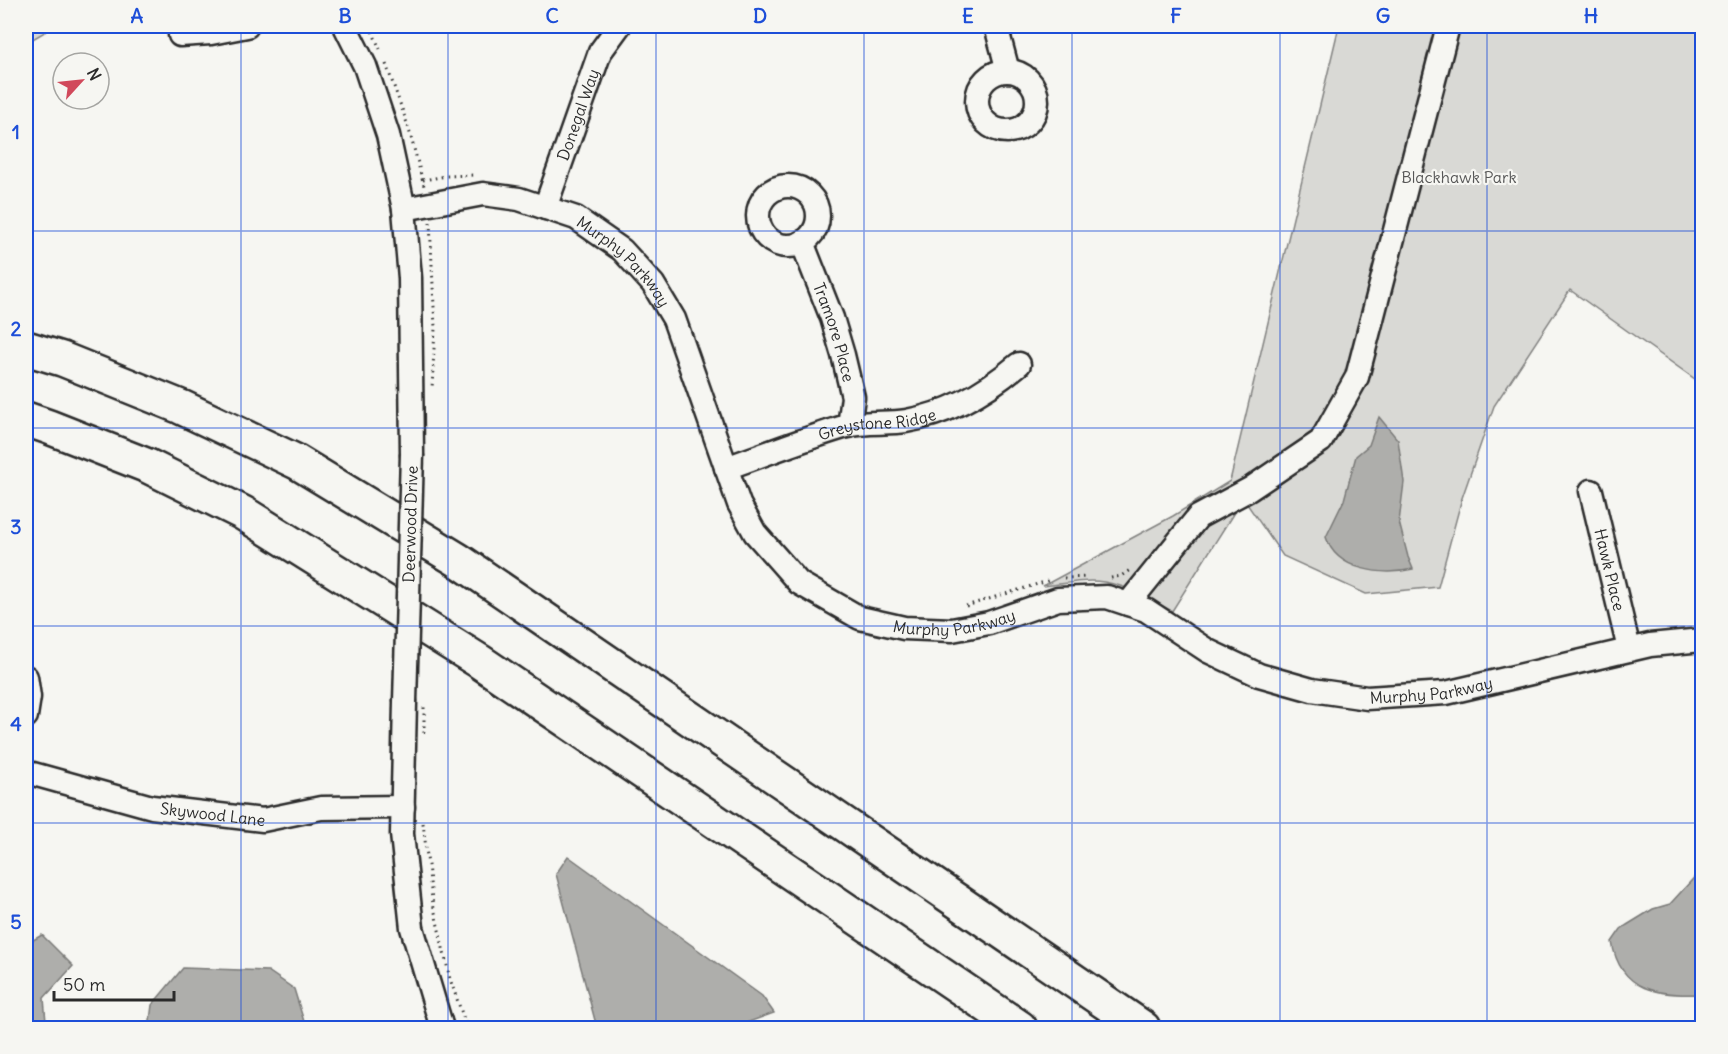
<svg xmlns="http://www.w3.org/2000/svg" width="1728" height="1054" font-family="Delius,sans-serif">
  <rect width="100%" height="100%" fill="#f6f6f2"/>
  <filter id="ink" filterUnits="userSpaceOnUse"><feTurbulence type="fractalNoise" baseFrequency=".0167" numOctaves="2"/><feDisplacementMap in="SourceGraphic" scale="12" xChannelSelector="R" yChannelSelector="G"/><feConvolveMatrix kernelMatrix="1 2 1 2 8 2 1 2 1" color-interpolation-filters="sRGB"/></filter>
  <g filter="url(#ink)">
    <g fill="#d9d9d5" stroke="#828280" stroke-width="1.5">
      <polygon points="26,26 55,26 26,43"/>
      <path d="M1339 26H1702V384L1570 290 1494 406 1462 498 1438 587 1366 594 1283 556 1247 504 1283 480 1257 476 1172 611C1150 599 1129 586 1104 582 1084 579 1063 584 1043 586L1173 516 1230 481Z"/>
    </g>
    <g fill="#aeaeab" stroke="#7a7a78" stroke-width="1.5">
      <path d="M1379 417 1398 440 1404 482 1399 522 1408 557 1413 569C1383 576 1336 571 1326 537L1344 500 1356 456 1369 445Z"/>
      <polygon points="568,856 762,996 774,1013 732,1028 597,1028 556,874"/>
      <path d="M1702 869V994C1660 996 1620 992 1612 942L1621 929 1627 925 1653 909 1670 904Z"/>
      <polygon points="42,935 73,966 44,998 46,1022 40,1028 26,1028 26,944"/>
      <polygon points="183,968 268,971 294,989 306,1028 149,1028 152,1005"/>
    </g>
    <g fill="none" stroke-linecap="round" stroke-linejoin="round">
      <defs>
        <g id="minor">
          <polyline points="345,26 365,66 388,135 404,209 410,278 412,454"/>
          <polyline points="996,26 1008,71"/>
          <polyline points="180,35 211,33 247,26"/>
          <circle cx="1007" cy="101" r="30"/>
          <circle cx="788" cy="216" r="30"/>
          <path id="s1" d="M545 208 600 52 619 26"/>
          <path id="s2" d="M404 209 483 194 519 199 576 218 622 250 653 284 674 319 739 504 755 533 799 583 860 618 904 628 952 630 989 623 1058 599 1107 597 1146 610 1208 651 1259 675 1312 690 1367 698 1446 693 1650 645 1702 640"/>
          <path id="s3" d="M802 242 832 318 843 355 853 397 849 426"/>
          <path id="s4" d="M726 468C766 454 806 438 847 426 866 421 887 424 906 421 948 414 987 391 1019 364"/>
          <path id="s5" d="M1591 491 1629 649"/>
          <polyline points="1128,604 1198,517 1250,489 1321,441 1357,377 1448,26"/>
          <polyline points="26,677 29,697 26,716"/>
          <polyline points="405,702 402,834 412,928 442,1028"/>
          <path id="s6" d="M26 772 152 807 263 820 321 808 403 807"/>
        </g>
        <g id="highway">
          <polyline points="26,348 62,359 181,407 297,462 458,560 1143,1028"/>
          <polyline points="26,419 49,427 148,466 243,513 479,661 1020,1028"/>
        </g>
      </defs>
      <use href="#minor" stroke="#2b2b2b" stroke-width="27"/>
      <use href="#highway" stroke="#2b2b2b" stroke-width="38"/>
      <g stroke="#2b2b2b" stroke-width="3" stroke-dasharray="1.5 4.5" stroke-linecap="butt">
        <polyline points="370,26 380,49"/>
        <polyline points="386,64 408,126 424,186"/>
        <polyline points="423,180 446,176 475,175"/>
        <polyline points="430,222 435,328 432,389"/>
        <polyline points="1064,578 1087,577"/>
        <polyline points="1111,578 1121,576 1130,570"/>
        <polyline points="966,606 1051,580"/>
        <polyline points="423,823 432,899 450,979 467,1028"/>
      </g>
      <use href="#minor" stroke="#f6f6f2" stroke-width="22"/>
      <use href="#highway" stroke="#f6f6f2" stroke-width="33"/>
      <defs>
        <g id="minor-bridge">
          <path id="s7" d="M405 702 412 454"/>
        </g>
      </defs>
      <use href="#minor-bridge" stroke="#2b2b2b" stroke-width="27" stroke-linecap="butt"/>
      <polyline stroke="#2b2b2b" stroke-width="3" stroke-dasharray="1.5 4.5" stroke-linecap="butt" points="424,733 424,705"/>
      <use href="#minor-bridge" stroke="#f6f6f2" stroke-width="22"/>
    </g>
  </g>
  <path fill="none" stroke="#1d4ed8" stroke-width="1.5" stroke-opacity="0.55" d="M241 26V1028M448 26V1028M656 26V1028M864 26V1028M1072 26V1028M1280 26V1028M1487 26V1028M26 231H1702M26 428H1702M26 626H1702M26 823H1702"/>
  <g text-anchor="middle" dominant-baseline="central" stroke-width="4.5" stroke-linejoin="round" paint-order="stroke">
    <g font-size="16" fill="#2b2b2b" stroke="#f6f6f2">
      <text stroke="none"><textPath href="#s1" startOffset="99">Donegal Way</textPath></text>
      <text stroke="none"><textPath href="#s2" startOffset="242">Murphy Parkway</textPath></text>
      <text stroke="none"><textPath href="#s3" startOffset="96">Tramore Place</textPath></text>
      <text stroke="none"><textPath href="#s4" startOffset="158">Greystone Ridge</textPath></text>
      <text stroke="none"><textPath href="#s7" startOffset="178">Deerwood Drive</textPath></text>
      <text stroke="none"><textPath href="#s5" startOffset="81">Hawk Place</textPath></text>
      <text stroke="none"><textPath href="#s2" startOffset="782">Murphy Parkway</textPath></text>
      <text stroke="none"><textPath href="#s2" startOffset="1286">Murphy Parkway</textPath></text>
      <text stroke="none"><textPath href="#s6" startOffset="192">Skywood Lane</textPath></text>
    </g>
    <g font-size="16" fill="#565656" stroke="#f6f6f2">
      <text x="1459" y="177">Blackhawk Park</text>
    </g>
  </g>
  <rect width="1728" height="1054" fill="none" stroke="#f6f6f2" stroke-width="66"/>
  <g transform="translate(81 81) rotate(63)"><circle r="28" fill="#f6f6f2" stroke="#a5a5a2" stroke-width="1.5"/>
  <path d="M0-4.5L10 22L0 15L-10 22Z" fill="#d1495b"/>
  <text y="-9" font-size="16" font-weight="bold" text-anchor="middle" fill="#2b2b2b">N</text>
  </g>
  <path d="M54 991v9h120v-9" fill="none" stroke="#2b2b2b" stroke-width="3"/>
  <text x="63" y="991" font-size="18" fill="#2b2b2b" stroke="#f6f6f2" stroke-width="4.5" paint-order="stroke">50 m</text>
  <rect x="33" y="33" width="1662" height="988" fill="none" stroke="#1d4ed8" stroke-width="2"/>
  <g font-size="20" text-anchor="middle" font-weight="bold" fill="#1d4ed8">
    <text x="137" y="23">A</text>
    <text x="345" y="23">B</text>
    <text x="552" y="23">C</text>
    <text x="760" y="23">D</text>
    <text x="968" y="23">E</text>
    <text x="1176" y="23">F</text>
    <text x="1383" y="23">G</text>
    <text x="1591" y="23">H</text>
    <text x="16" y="139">1</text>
    <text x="16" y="336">2</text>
    <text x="16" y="534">3</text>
    <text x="16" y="731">4</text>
    <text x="16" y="929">5</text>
  </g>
</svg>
